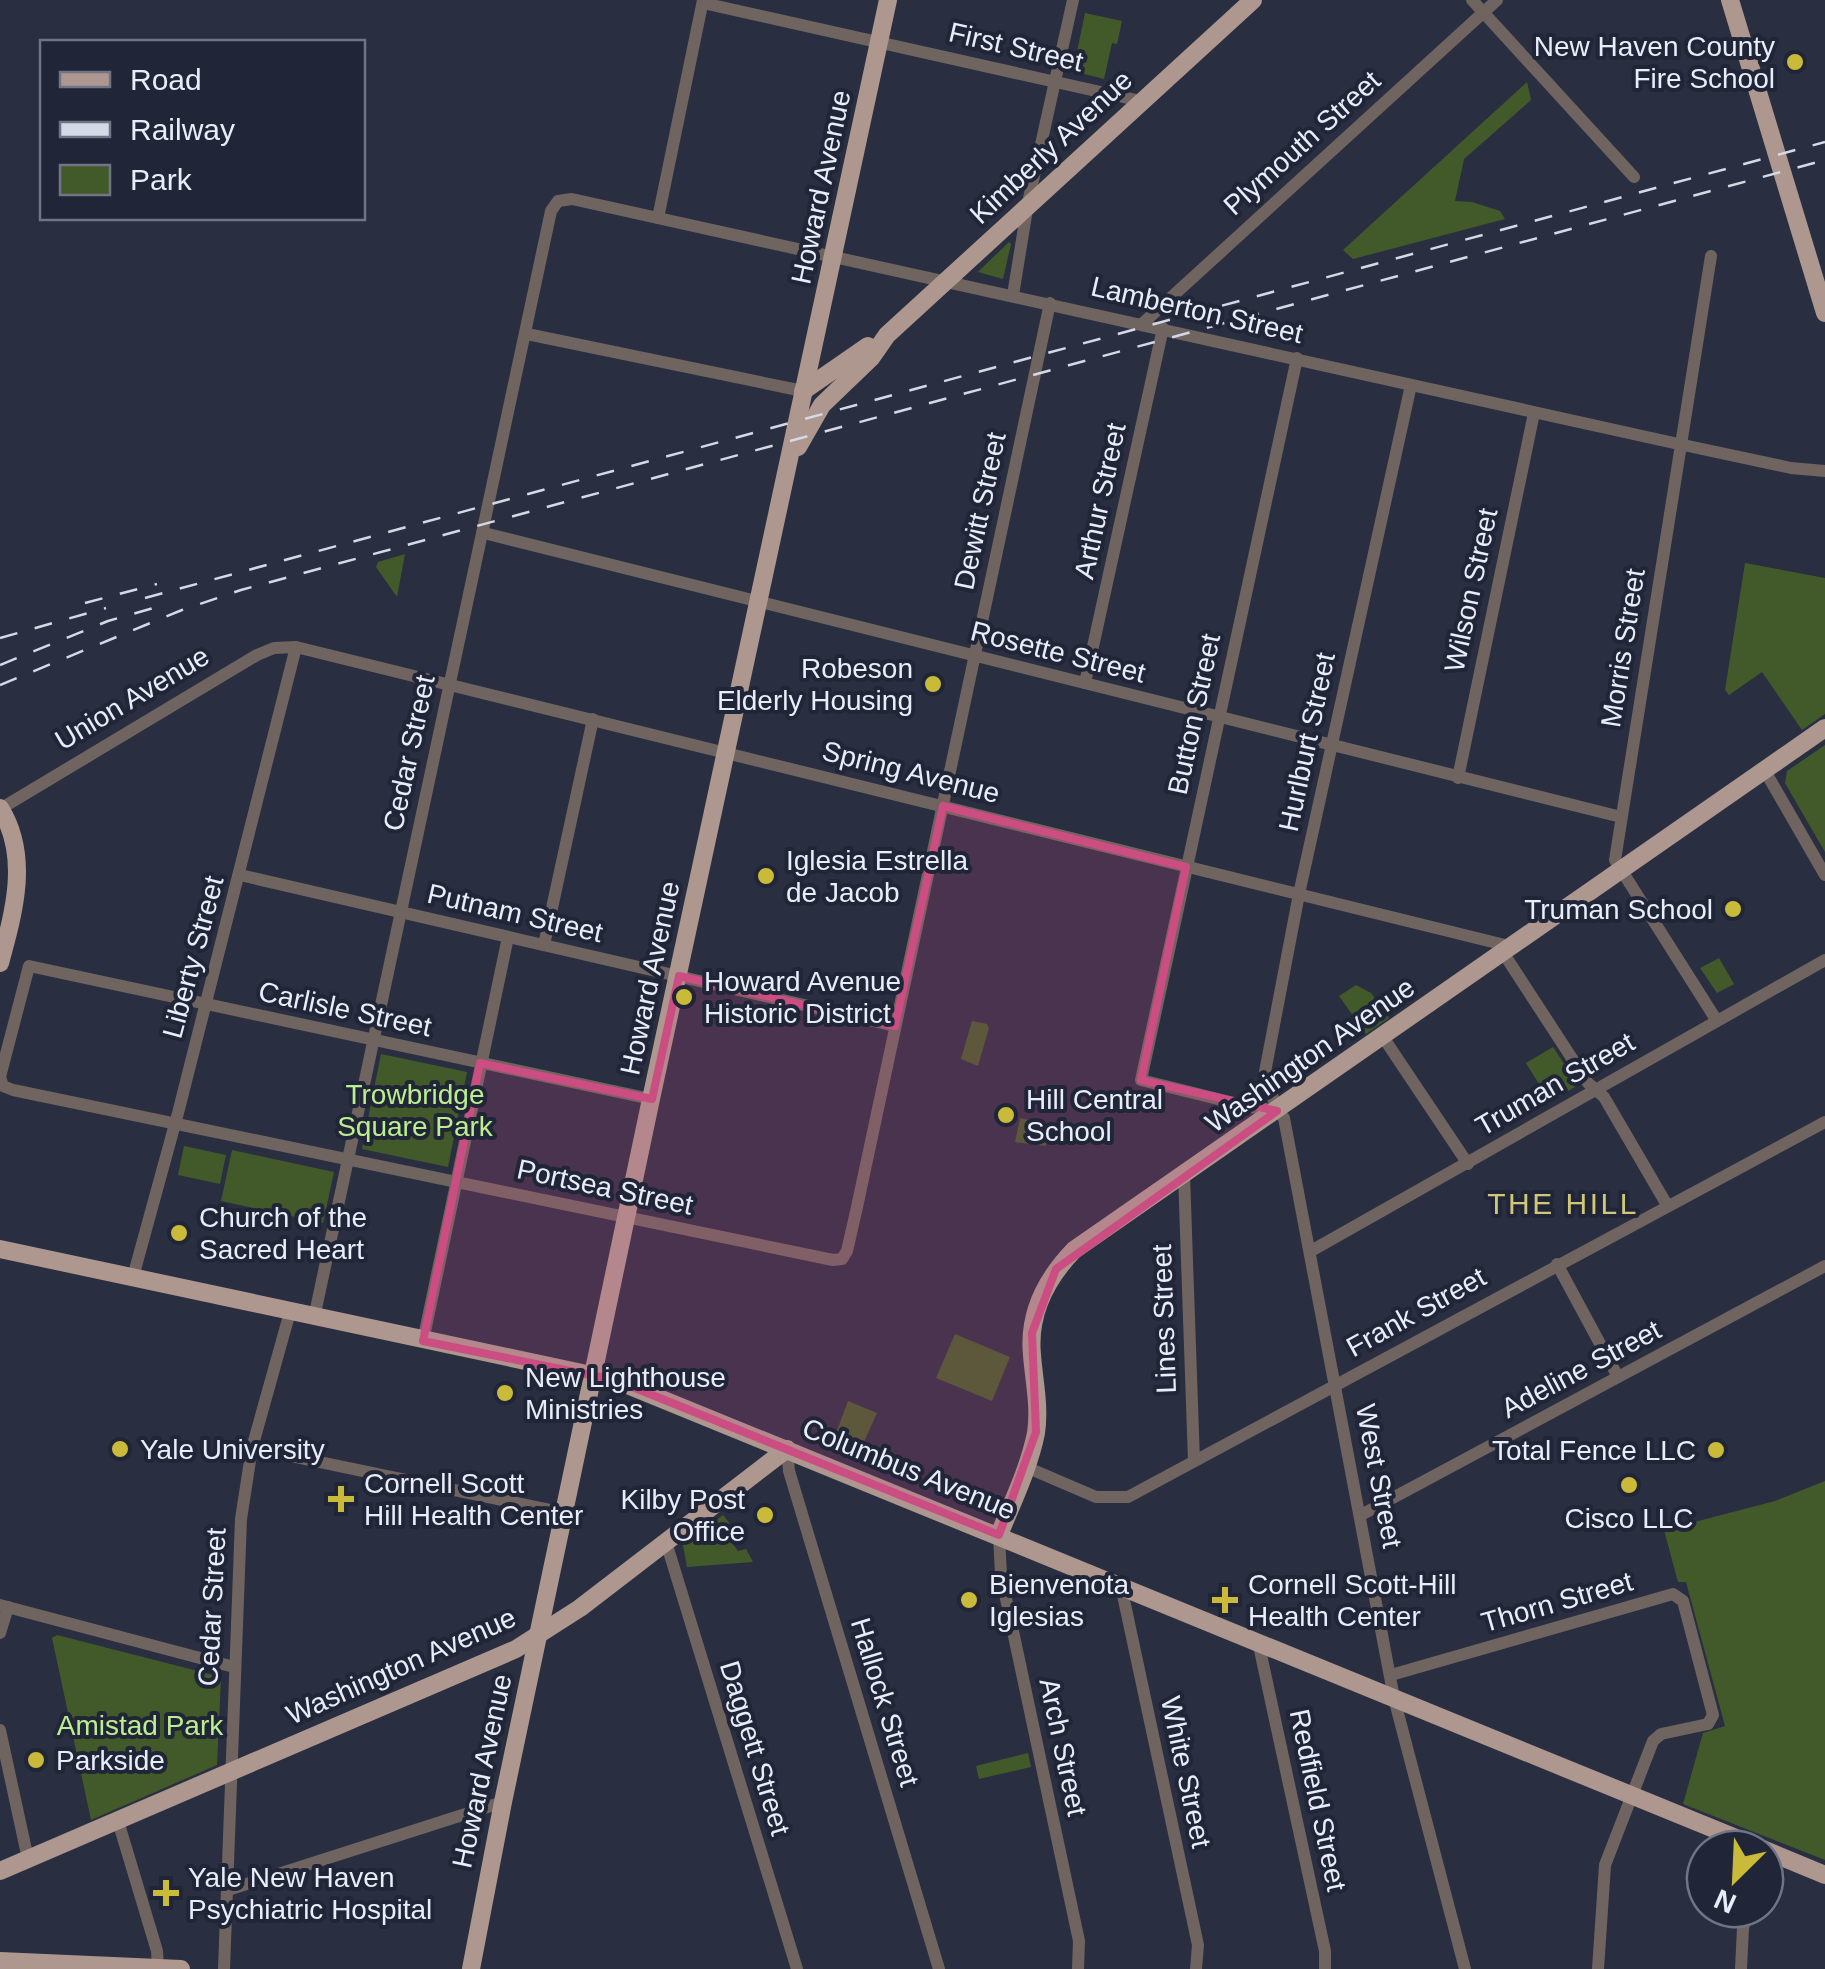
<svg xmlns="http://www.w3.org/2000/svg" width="1825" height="1969" font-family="Helvetica,sans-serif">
  <rect width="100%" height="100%" fill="#2a2e41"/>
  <g fill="#425a2a">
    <polygon points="1085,13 1122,21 1117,44 1112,43 1104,79 1073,71"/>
    <polygon points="1527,82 1531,100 1464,159 1455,201 1472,202 1500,211 1505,219 1353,259 1343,250"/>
    <polygon points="1009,242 1011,244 1003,279 978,272"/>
    <polygon points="405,554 397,597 376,567 378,562"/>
    <polygon points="1745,563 1825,578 1825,714 1802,730 1762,672 1729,695 1725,690"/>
    <polygon points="1825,745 1825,852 1785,783 1787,771"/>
    <polygon points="1719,958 1734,984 1717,993 1700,968"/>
    <polygon points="1356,985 1371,993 1389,1018 1366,1034 1339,996"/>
    <polygon points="972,1021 987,1024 989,1028 978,1066 961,1059"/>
    <polygon points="1553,1047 1578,1085 1550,1102 1526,1063"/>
    <polygon points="381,1054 467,1072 448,1167 362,1149"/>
    <polygon points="1020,1118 1049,1124 1046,1146 1015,1142"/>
    <polygon points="184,1146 226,1155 220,1184 178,1175"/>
    <polygon points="232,1150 334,1172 323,1223 221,1201"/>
    <polygon points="955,1334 1010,1357 992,1401 936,1378"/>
    <polygon points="848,1401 877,1413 863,1444 836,1433"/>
    <polygon points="1825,1481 1825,1860 1683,1804 1703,1733 1725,1726 1686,1582 1678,1582 1664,1530 1775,1501"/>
    <polygon points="723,1515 730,1524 723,1531 738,1551 746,1549 753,1562 687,1567 683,1545"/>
    <polygon points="57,1635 221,1677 217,1765 91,1820 52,1638"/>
    <polygon points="1028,1753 1031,1767 979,1779 976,1766"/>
  </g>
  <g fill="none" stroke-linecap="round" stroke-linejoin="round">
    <g stroke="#6f645f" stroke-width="12">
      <polyline points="1472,0 1634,177"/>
      <polyline points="703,3 1141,101"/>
      <polyline points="658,218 703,0"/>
      <polyline points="1711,256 1615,860 1717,1021"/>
      <polyline points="1013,295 1028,203 1073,0"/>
      <polyline points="1142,324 1497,0"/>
      <polyline points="527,334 803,391"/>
      <polyline points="1411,385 1299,894 1265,1072 1277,1111 1284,1118 1394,1698 1465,1969"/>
      <polyline points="484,533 1621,817"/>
      <polyline points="1085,683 1163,328"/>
      <polyline points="1765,771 1825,875"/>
      <polyline points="1458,778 1534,413"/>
      <polyline points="0,809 257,655 274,648 296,647 1513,947"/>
      <polyline points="240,875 895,1026"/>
      <polyline points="544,945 593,719"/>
      <polyline points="1504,954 1588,1083 1604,1097 1667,1205"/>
      <polyline points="1383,1037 1468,1164"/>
      <polyline points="651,1099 29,966 0,1077 3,1086 13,1090 833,1260 842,1259 847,1251 857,1207 1050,303"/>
      <polyline points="1274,1110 1250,1107 1141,1080 1297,358"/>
      <polyline points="1184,1175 1194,1461"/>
      <polyline points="1311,1251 1825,960"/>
      <polyline points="1557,1264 1618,1377"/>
      <polyline points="133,1277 178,1113 296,647"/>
      <polyline points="314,1318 551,211 558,201 572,199 1674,443 1791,468 1825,471"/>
      <polyline points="423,1341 508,937"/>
      <polyline points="252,1448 565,1513"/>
      <polyline points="787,1449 789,1471 939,1969"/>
      <polyline points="1026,1467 1096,1497 1128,1497 1825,1122"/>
      <polyline points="1361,1515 1825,1266"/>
      <polyline points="999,1535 1001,1575 1079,1941 1078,1969"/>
      <polyline points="666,1542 797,1969"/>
      <polyline points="1121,1586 1198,1945 1196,1969"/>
      <polyline points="0,1605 234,1667"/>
      <polyline points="0,1633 8,1607"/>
      <polyline points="1258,1641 1325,1951 1325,1969"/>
      <polyline points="1391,1675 1673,1594 1683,1601 1713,1715 1708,1724 1661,1734 1653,1741 1605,1865 1598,1969"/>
      <polyline points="0,1730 28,1859"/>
      <polyline points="118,1821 157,1951 158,1968"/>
      <polyline points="228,1890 503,1802"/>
      <polyline points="224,1969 241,1519 252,1448 290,1312"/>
      <polyline points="1741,1969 1743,1928 1749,1909"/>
    </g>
    <g stroke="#ad978e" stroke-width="18">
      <polyline points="1730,0 1825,313"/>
      <polyline points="803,391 868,346"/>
      <polyline points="798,447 822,405 871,358 887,335 1253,0"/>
      <path d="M0 808C30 856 14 912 0 963"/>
      <polyline points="0,1249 615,1380 1763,1849"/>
      <path d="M999 1535C1012 1503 1029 1468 1036 1433 1040 1407 1034 1381 1032 1355 1028 1314 1046 1279 1074 1250L1825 728"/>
      <polyline points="1765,1850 1825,1875"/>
      <polyline points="0,1871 516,1649 580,1608 787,1449"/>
      <polyline points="0,1961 181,1969"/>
      <polyline points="471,1969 503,1802 651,1099 888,0"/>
    </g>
    <g stroke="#d5d8e5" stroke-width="2.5" stroke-dasharray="18 18" stroke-linecap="butt">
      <polyline points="145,598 1825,142"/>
      <polyline points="85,603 157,584"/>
      <polyline points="0,638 106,608"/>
      <polyline points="0,665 108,621 164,605"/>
      <polyline points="0,685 182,610 241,590 1825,160"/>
    </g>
  </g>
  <path fill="#cc4d82" fill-opacity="0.2" stroke="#cc4d82" stroke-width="8" stroke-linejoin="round" d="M943 806 1186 867 1141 1080 1277 1111 1056 1269 1032 1333 1036 1432 999 1535 615 1380 423 1341 480 1063 652 1099 679 976 895 1026Z"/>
  <g fill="#caba3a" stroke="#202537" stroke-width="4">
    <circle cx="1795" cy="62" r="10"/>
    <circle cx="933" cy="684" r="10"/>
    <circle cx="766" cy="876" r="10"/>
    <circle cx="1733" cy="909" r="10"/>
    <circle cx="684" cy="997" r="10"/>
    <circle cx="1006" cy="1115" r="10"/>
    <circle cx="179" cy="1233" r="10"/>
    <circle cx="505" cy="1393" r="10"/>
    <circle cx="120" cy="1449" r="10"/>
    <circle cx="1716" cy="1450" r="10"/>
    <circle cx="1629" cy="1485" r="10"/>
    <path d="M336 1484h10v10h10v10h-10v10h-10v-10h-10v-10h10z"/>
    <circle cx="765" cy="1515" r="10"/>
    <circle cx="969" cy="1600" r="10"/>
    <path d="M1220 1585h10v10h10v10h-10v10h-10v-10h-10v-10h10z"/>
    <circle cx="36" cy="1760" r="10"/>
    <path d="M161 1878h10v10h10v10h-10v10h-10v-10h-10v-10h10z"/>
  </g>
  <g text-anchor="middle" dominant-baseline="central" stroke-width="8" stroke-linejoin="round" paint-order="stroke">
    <g font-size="28" fill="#e9ecf9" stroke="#202537" text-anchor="start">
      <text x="1775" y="46" text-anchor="end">New Haven County<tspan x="1775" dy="32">Fire School</tspan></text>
      <text x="913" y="668" text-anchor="end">Robeson<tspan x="913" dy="32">Elderly Housing</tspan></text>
      <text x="786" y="860">Iglesia Estrella<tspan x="786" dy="32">de Jacob</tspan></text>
      <text x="1713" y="909" text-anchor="end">Truman School</text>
      <text x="704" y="981">Howard Avenue<tspan x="704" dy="32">Historic District</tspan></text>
      <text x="1026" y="1099">Hill Central<tspan x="1026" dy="32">School</tspan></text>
      <text x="199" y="1217">Church of the<tspan x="199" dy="32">Sacred Heart</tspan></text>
      <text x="525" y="1377">New Lighthouse<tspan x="525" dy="32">Ministries</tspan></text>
      <text x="140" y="1449">Yale University</text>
      <text x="1696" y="1450" text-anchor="end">Total Fence LLC</text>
      <text x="364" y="1483">Cornell Scott<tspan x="364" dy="32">Hill Health Center</tspan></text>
      <text x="745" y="1499" text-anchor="end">Kilby Post<tspan x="745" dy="32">Office</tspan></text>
      <text x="1629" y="1518" text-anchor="middle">Cisco LLC</text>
      <text x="989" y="1584">Bienvenota<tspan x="989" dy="32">Iglesias</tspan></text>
      <text x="1248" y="1584">Cornell Scott-Hill<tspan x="1248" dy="32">Health Center</tspan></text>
      <text x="56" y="1760">Parkside</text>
      <text x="188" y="1877">Yale New Haven<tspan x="188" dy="32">Psychiatric Hospital</tspan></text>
    </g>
    <g font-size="28" fill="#e9ecf9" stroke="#202537">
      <text transform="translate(1016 47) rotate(13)">First Street</text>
      <text transform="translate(1302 143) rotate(-42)">Plymouth Street</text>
      <text transform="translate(1051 147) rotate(-43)">Kimberly Avenue</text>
      <text transform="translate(821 187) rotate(-78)">Howard Avenue</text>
      <text transform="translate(1197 310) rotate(13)">Lamberton Street</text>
      <text transform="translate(1100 501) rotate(-78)">Arthur Street</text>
      <text transform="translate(980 511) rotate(-78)">Dewitt Street</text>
      <text transform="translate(1471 590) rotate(-78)">Wilson Street</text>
      <text transform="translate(1623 648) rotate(-81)">Morris Street</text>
      <text transform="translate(1058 652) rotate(14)">Rosette Street</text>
      <text transform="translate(132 698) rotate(-31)">Union Avenue</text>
      <text transform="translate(1194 714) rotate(-78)">Button Street</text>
      <text transform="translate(1307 742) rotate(-78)">Hurlburt Street</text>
      <text transform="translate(409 753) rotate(-78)">Cedar Street</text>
      <text transform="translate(911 772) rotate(14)">Spring Avenue</text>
      <text transform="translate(515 913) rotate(13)">Putnam Street</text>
      <text transform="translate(193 957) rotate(-75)">Liberty Street</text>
      <text transform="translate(650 978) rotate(-78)">Howard Avenue</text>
      <text transform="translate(345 1009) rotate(12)">Carlisle Street</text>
      <text transform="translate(1310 1055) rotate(-35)">Washington Avenue</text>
      <text transform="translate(1555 1084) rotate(-30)">Truman Street</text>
      <text transform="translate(605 1187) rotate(12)">Portsea Street</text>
      <text transform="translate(1416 1312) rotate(-29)">Frank Street</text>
      <text transform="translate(1164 1319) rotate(-92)">Lines Street</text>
      <text transform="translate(1581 1369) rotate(-28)">Adeline Street</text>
      <text transform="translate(909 1469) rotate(22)">Columbus Avenue</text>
      <text transform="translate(1379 1476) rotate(79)">West Street</text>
      <text transform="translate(1557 1602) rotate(-16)">Thorn Street</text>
      <text transform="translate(212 1607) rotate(-87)">Cedar Street</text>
      <text transform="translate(401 1666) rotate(-24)">Washington Avenue</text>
      <text transform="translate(885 1702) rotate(73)">Hallock Street</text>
      <text transform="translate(1063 1747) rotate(78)">Arch Street</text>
      <text transform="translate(755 1748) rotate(73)">Daggett Street</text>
      <text transform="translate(482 1771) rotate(-78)">Howard Avenue</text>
      <text transform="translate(1186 1772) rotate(78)">White Street</text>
      <text transform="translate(1318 1800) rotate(78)">Redfield Street</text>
    </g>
    <g font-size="28" fill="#bced8f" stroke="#202537">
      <text x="415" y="1094">Trowbridge<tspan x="415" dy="32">Square Park</tspan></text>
      <text x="140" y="1725">Amistad Park</text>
    </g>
    <g font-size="30" letter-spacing="2.5" fill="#d1c778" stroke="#202537">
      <text x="1563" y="1203">THE HILL</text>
    </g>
  </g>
  <rect x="40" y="40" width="325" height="180" fill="#202537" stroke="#707585" stroke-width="2.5"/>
  <rect x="60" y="72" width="50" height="15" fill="#ad978e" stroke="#707585" stroke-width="2.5"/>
  <text x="130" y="90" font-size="30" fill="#e9ecf9">Road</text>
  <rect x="60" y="122" width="50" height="15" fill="#d5d8e5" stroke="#707585" stroke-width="2.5"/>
  <text x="130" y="140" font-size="30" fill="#e9ecf9">Railway</text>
  <rect x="60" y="165" width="50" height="30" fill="#425a2a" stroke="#707585" stroke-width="2.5"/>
  <text x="130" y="190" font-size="30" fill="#e9ecf9">Park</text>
  <g transform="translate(1735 1879) rotate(204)"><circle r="48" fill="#202537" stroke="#707585" stroke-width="2.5"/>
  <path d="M0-8L18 38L0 25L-18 38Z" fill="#caba3a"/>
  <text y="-15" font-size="28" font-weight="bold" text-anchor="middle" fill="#e9ecf9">N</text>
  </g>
</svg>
